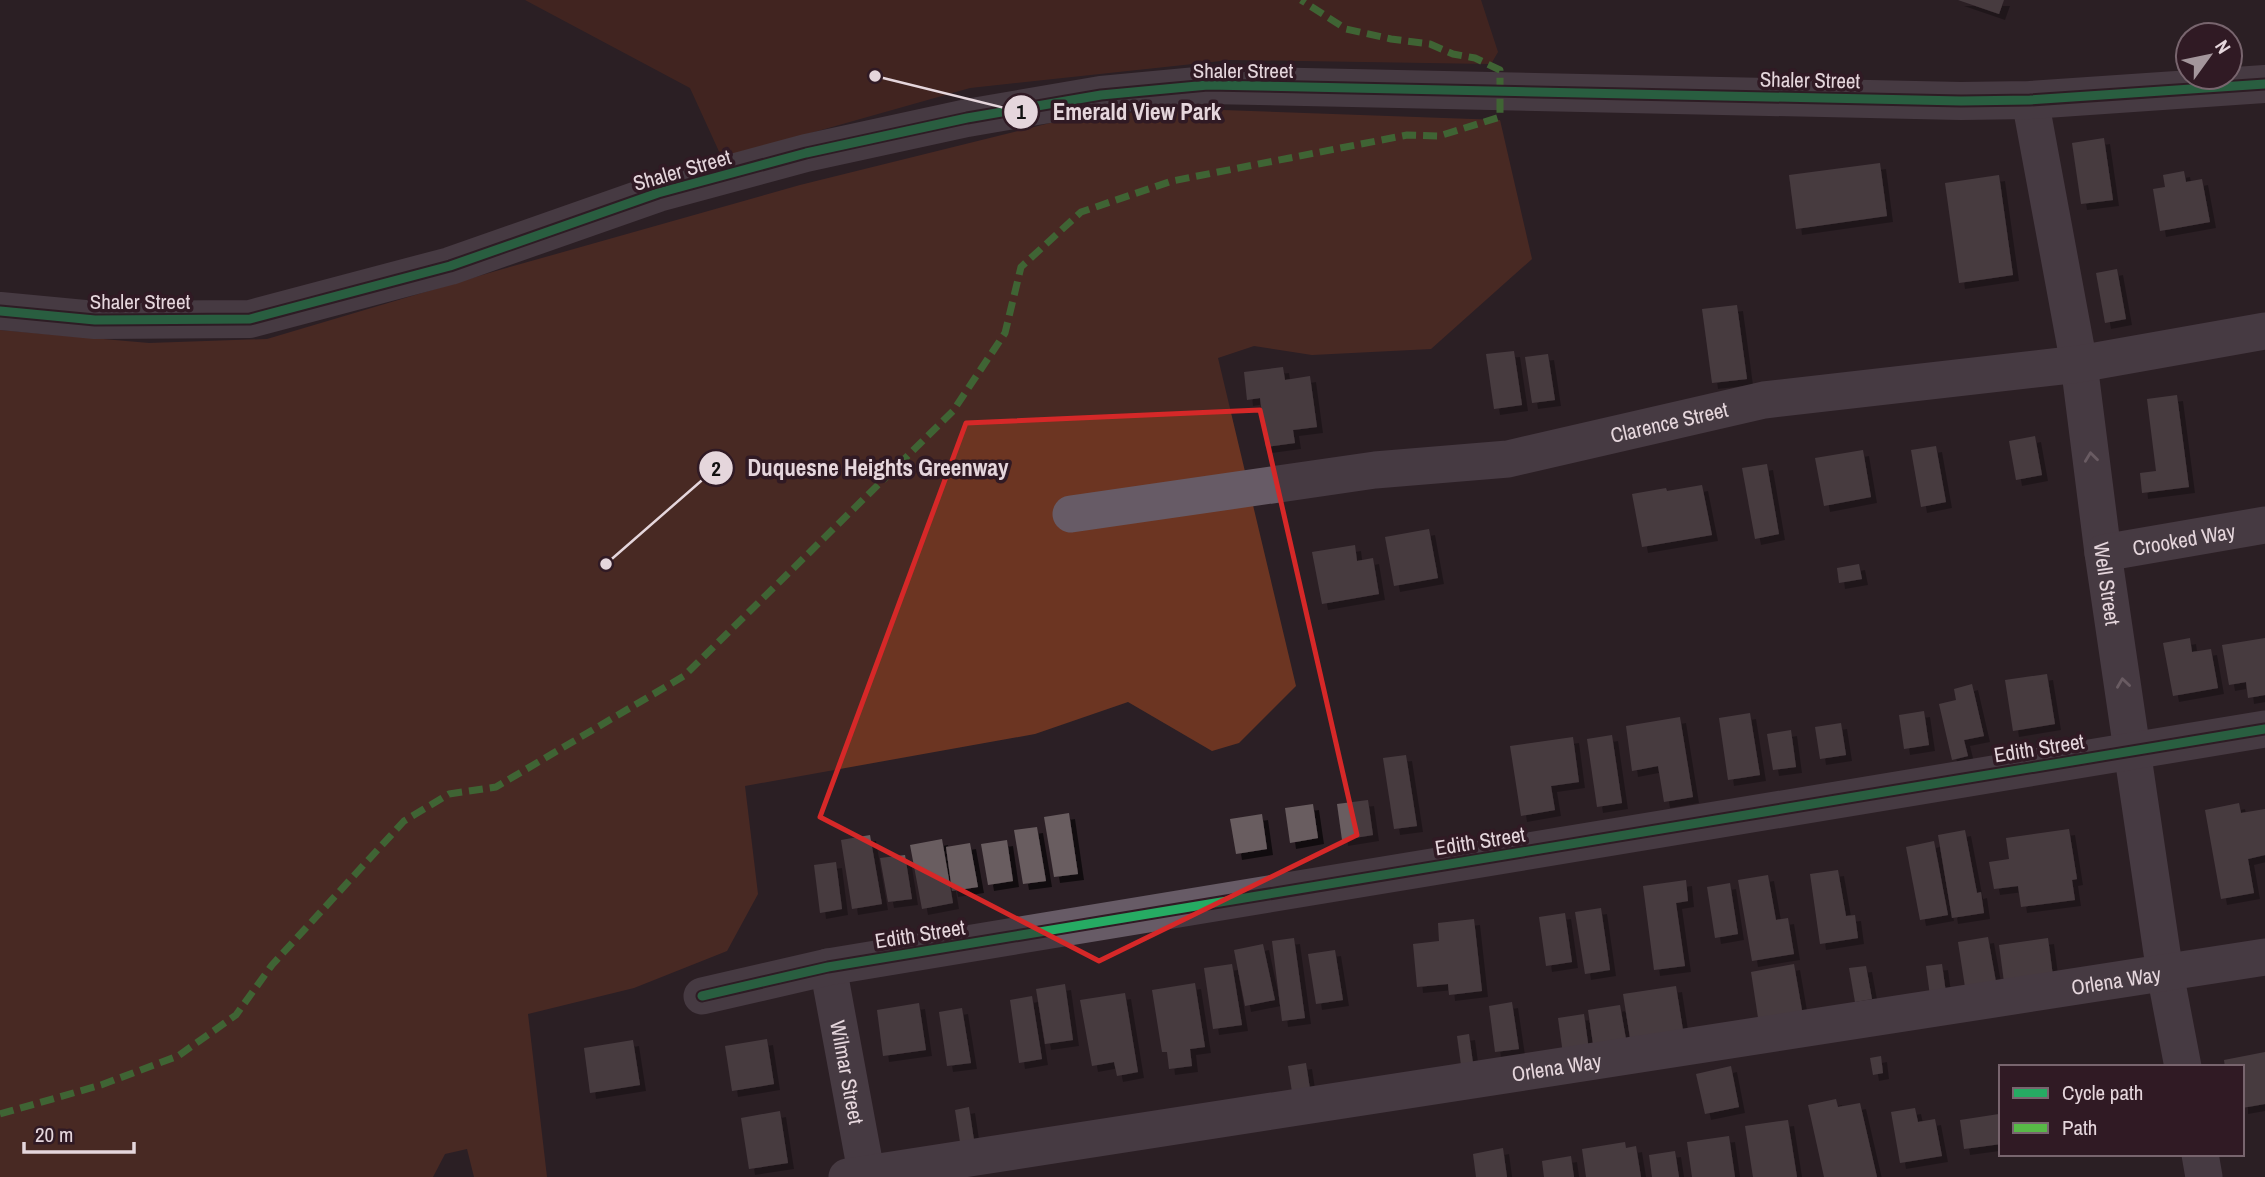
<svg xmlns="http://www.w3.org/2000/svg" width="2265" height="1177" font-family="'Archivo Narrow',sans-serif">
  <defs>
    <filter id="shadow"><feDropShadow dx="6" dy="6" stdDeviation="0" flood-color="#0009"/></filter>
  </defs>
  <rect width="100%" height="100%" fill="#2b1f25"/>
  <polygon fill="#5c2c1b" points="525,0 1481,0 1498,52 1491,64 1230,60 970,88 722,158 690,88"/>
  <polygon fill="#6c3522" points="1165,108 1500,120 1532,259 1431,349 1312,355 1254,346 1218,358 1296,686 1239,743 1212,751 1128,702 1035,734 745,786 758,894 727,951 634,988 528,1014 547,1177 474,1177 467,1149 445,1154 433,1177 0,1177 0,330 149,343 267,339 489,273 800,185 1050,123"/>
  <g fill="#695d60" filter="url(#shadow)">
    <polygon points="1958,0 2004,0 1999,14"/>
    <polygon points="2104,138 2113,200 2081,204 2072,143"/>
    <polygon points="1880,163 1887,216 1796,229 1789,175"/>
    <polygon points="2184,171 2186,182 2202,179 2210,222 2160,231 2153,189 2165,187 2163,175"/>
    <polygon points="1999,175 2013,275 1959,283 1945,183"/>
    <polygon points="2117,269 2126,319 2105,323 2096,273"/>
    <polygon points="1737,305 1747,379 1712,383 1702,309"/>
    <polygon points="1514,351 1522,405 1494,409 1486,354"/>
    <polygon points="1548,354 1555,400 1532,403 1525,357"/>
    <polygon points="1283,367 1285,380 1310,376 1317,427 1293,430 1295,443 1266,447 1260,398 1247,400 1244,372"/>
    <polygon points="2177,395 2189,487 2142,493 2140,473 2156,471 2147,399"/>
    <polygon points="2035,436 2042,475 2016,480 2009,441"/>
    <polygon points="1936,446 1946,502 1921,507 1911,450"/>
    <polygon points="1863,450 1871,497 1824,506 1815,458"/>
    <polygon points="1767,464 1779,534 1755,539 1742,468"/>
    <polygon points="1702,485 1712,535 1642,547 1632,494 1666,488 1667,491"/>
    <polygon points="1429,529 1438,578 1394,586 1385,537"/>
    <polygon points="1355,545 1357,561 1373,558 1379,594 1322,604 1312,552"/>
    <polygon points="1859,564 1862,579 1839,583 1837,568"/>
    <polygon points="2190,638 2192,652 2211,649 2218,688 2173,696 2163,643"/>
    <polygon points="2265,638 2265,695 2248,698 2246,682 2229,685 2222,645"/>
    <polygon points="2047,674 2055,724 2013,731 2005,680"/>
    <polygon points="1972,684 1984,736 1964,740 1968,756 1952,760 1939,704 1956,700 1954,689"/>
    <polygon points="1924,711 1929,745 1904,749 1899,715"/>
    <polygon points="1750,713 1760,775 1728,780 1719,718"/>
    <polygon points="1680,717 1693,797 1664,802 1658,766 1632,771 1626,726"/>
    <polygon points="1841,723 1846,755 1820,759 1815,727"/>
    <polygon points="1791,730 1796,767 1773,770 1767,734"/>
    <polygon points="1612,735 1622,803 1597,807 1587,739"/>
    <polygon points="1573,737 1579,782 1551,786 1555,810 1521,816 1510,746"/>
    <polygon points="1406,755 1417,826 1394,829 1383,758"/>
    <polygon points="1368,800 1373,835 1342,840 1337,804"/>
    <polygon points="2239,803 2241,813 2265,809 2265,855 2248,859 2254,893 2221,899 2205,810"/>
    <polygon points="1313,804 1318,838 1290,843 1285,808"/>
    <polygon points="1069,813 1078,874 1054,877 1044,817"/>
    <polygon points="1262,814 1267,849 1236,854 1230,819"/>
    <polygon points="1037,827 1046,881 1023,884 1014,830"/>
    <polygon points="2069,829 2077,879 2072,880 2075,900 2021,907 2018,886 1994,889 1989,862 2009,859 2006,838"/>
    <polygon points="1965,830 1977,893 1981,892 1984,913 1952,918 1938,835"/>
    <polygon points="870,835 882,904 852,909 841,840"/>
    <polygon points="942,839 953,903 922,909 910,845"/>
    <polygon points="1007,840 1013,881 988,885 981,844"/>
    <polygon points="1934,841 1948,915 1920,920 1906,847"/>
    <polygon points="970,843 978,887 952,891 946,847"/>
    <polygon points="905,855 912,899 888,902 880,858"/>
    <polygon points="836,862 842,909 820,913 814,865"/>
    <polygon points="1838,870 1846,916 1855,915 1858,938 1820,944 1810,874"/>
    <polygon points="1768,875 1776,920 1788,918 1794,954 1752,961 1738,880"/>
    <polygon points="1686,880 1688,901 1676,903 1685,966 1654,970 1643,886"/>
    <polygon points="1730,883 1738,934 1715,938 1707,887"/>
    <polygon points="1601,908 1610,970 1585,974 1575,912"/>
    <polygon points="1565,913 1572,962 1546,966 1539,917"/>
    <polygon points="1474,919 1482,991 1449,995 1448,984 1417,987 1413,944 1439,941 1438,923"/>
    <polygon points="1988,937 1996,982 1965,987 1958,942"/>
    <polygon points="1294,938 1305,1018 1282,1021 1272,941"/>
    <polygon points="2048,938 2053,976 2004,982 1999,945"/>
    <polygon points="1263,944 1275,1000 1245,1006 1234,950"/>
    <polygon points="1335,950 1343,1000 1316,1004 1308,954"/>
    <polygon points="1232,964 1242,1025 1213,1029 1204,968"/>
    <polygon points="1794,964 1803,1016 1759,1024 1751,972"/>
    <polygon points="1942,964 1946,993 1930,996 1926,966"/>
    <polygon points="1866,966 1872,999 1855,1002 1849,968"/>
    <polygon points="1195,983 1205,1047 1190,1049 1192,1066 1169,1069 1167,1052 1162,1052 1152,990"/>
    <polygon points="1065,984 1073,1040 1045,1044 1036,989"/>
    <polygon points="1676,986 1683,1030 1630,1038 1623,994"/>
    <polygon points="1125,993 1138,1072 1117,1076 1114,1062 1092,1066 1080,1000"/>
    <polygon points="1032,996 1042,1059 1019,1063 1010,1000"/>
    <polygon points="1512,1002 1519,1049 1495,1052 1489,1006"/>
    <polygon points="919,1003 926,1050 883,1056 877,1010"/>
    <polygon points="1620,1005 1626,1039 1593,1044 1588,1010"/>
    <polygon points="962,1008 971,1063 947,1066 939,1012"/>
    <polygon points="1584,1014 1589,1050 1563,1054 1558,1018"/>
    <polygon points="1469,1034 1473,1063 1461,1065 1457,1036"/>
    <polygon points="767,1039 774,1084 732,1091 725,1046"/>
    <polygon points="633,1040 640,1085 590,1093 584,1048"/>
    <polygon points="2265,1052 2265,1104 2242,1108 2242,1067 2225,1067 2224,1060"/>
    <polygon points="1881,1056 1883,1073 1873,1075 1870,1058"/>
    <polygon points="1306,1063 1310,1089 1292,1092 1288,1066"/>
    <polygon points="1731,1066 1739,1107 1705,1114 1696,1074"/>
    <polygon points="1836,1099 1838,1107 1860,1103 1877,1177 1824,1177 1808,1105"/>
    <polygon points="969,1107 974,1140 960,1142 955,1110"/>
    <polygon points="1915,1108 1918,1122 1935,1119 1942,1156 1900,1163 1891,1112"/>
    <polygon points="780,1111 788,1163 749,1169 741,1118"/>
    <polygon points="1999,1114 2001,1144 1964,1149 1960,1120"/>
    <polygon points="1788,1120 1797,1177 1753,1177 1745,1126"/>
    <polygon points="1729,1136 1735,1177 1692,1177 1687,1142"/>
    <polygon points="1625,1142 1626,1148 1636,1146 1641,1177 1586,1177 1582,1149"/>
    <polygon points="1503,1148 1507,1177 1476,1177 1473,1154"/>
    <polygon points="1675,1151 1679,1177 1652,1177 1649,1155"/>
    <polygon points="1571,1156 1574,1177 1544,1177 1542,1161"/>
  </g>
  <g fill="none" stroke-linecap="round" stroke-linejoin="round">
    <g stroke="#675b66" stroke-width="37">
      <path id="s1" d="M2030 100 2079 364 2103 553 2132 750 2165 973 2183 1067"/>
      <path id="s2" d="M1071 514 1375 470 1508 459 1764 400 2079 364 2265 331"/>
      <path id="s3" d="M2103 553 2265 525"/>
      <path id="s4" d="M828 967 867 1177"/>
      <polyline points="702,996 828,967 2265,729"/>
      <polyline points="2200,1154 2204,1177"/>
      <path id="s5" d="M847 1177 2265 957"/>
    </g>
    <polyline stroke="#675b66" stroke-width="38" points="0,311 95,320 250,319 450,266 658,193 806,153 967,118 1101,95 1208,85 1961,101 2030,100 2265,84"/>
    <polyline stroke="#58b947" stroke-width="7" stroke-dasharray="14 7" stroke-linecap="butt" points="0,1114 101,1085 178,1056 236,1015 272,965 404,821 449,794 496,787 684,676 953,411 1005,333 1021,267 1081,212 1172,181 1407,135 1439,136 1500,117 1500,70 1475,58 1453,54 1430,44 1391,39 1346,29 1301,0"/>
    <defs>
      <g id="cycleway">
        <polyline points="0,311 95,320 250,319 450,266 658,193 806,153 967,118 1101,95 1208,85 1961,101 2030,100 2265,84"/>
        <polyline points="702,996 828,967 2265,729"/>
      </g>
    </defs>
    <use href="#cycleway" stroke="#301a24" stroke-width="13"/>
    <use href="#cycleway" stroke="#26ab63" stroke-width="9"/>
  </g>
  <defs><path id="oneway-chevron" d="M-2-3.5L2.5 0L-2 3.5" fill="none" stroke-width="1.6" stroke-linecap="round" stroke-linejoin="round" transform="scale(1.75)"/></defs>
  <g stroke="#b3a5ad">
    <use href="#oneway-chevron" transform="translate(2091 457) rotate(-97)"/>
    <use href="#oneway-chevron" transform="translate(2123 683) rotate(-98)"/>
  </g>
  <path d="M0 0H2265V1177H0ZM1260 410 1357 835 1099 961 820 817 966 423Z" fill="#2b1f25" fill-opacity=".55" fill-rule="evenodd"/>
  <path fill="none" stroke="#d62828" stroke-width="5" stroke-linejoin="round" d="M1260 410 1357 835 1099 961 820 817 966 423Z"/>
  <g text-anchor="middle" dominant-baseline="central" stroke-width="7" stroke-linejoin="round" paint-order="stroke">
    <g font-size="21" fill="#e5d6dc" stroke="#301a24">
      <text x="1243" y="70">Shaler Street</text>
      <text transform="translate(1810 80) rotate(1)">Shaler Street</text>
      <text transform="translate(682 170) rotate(-16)">Shaler Street</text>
      <text x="140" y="301">Shaler Street</text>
      <text stroke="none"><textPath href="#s2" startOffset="606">Clarence Street</textPath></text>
      <text stroke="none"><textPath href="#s3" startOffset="82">Crooked Way</textPath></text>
      <text stroke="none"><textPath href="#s1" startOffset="490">Well Street</textPath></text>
      <text transform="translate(2039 748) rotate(-9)">Edith Street</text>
      <text transform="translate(1480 841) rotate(-9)">Edith Street</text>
      <text transform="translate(920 934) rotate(-9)">Edith Street</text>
      <text stroke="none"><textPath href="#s5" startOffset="1284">Orlena Way</textPath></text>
      <text stroke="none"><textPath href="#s5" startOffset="718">Orlena Way</textPath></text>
      <text stroke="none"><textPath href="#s4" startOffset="107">Wilmar Street</textPath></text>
    </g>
  </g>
  <path fill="none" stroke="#e5d6dc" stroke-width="2.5" d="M875 76L1021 112M606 564L716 468"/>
  <g fill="#e5d6dc" stroke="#301a24" stroke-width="2.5">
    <circle cx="875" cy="76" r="7"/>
    <circle cx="606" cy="564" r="7"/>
    <circle cx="1021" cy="112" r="18"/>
    <circle cx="716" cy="468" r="18"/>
  </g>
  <g font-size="21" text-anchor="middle" font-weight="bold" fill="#111">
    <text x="1021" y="119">1</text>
    <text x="716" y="476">2</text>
  </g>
  <g font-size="23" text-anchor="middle" font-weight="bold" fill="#e5d6dc" stroke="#301a24" stroke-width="7" stroke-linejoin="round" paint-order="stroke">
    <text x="1137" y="120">Emerald View Park</text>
    <text x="878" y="476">Duquesne Heights Greenway</text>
  </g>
  <rect x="1999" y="1065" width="245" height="91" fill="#301a24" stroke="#78656e" stroke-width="2"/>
  <rect x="2013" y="1088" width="35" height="10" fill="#26ab63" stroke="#78656e" stroke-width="2"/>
  <text x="2062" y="1100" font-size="21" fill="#e5d6dc">Cycle path</text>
  <rect x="2013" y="1123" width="35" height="10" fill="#58b947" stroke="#78656e" stroke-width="2"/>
  <text x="2062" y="1135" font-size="21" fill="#e5d6dc">Path</text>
  <g transform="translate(2209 56) rotate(57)"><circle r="33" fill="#301a24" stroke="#78656e" stroke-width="2"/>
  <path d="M0-5L12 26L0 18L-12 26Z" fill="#a4969c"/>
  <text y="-10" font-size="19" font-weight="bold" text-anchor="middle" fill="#e5d6dc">N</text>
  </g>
  <path d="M24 1142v10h110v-10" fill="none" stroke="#e5d6dc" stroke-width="3.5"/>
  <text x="35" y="1142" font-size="21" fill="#e5d6dc" stroke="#301a24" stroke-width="5" paint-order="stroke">20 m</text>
</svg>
